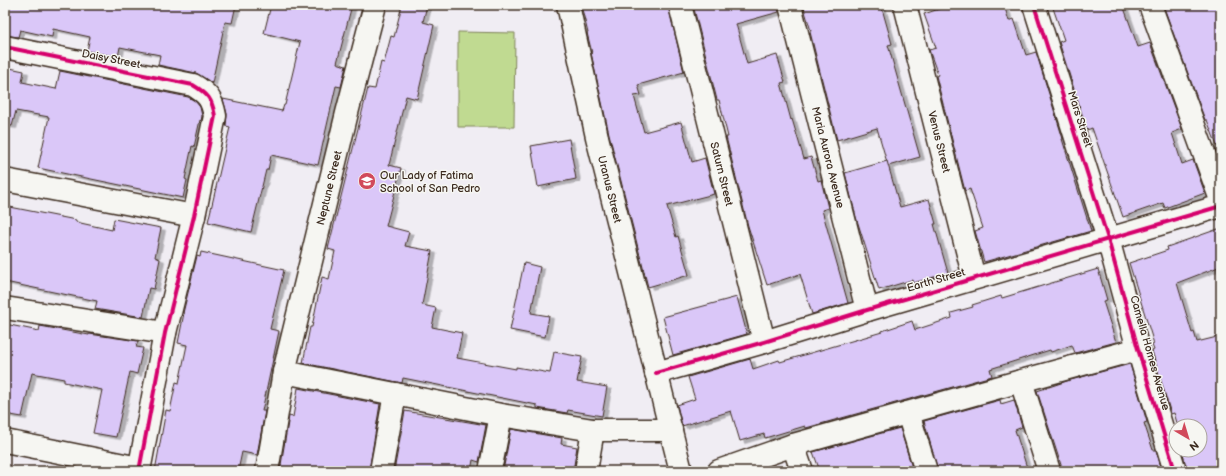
<svg xmlns="http://www.w3.org/2000/svg" width="1226" height="476" font-family="'Balsamiq Sans',sans-serif">
  <defs>
    <filter id="shadow"><feDropShadow dx="4.5" dy="2.5" stdDeviation="0" flood-color="#0004"/></filter>
  </defs>
  <rect width="100%" height="100%" fill="#f0edf3"/>
  <filter id="ink" filterUnits="userSpaceOnUse"><feTurbulence type="fractalNoise" baseFrequency=".025" numOctaves="2"/><feDisplacementMap in="SourceGraphic" scale="8" xChannelSelector="R" yChannelSelector="G"/><feConvolveMatrix kernelMatrix="1 2 1 2 8 2 1 2 1" color-interpolation-filters="sRGB"/></filter>
  <g filter="url(#ink)">
    <polygon fill="#c0da91" stroke="#7e8258" points="458,32 515,33 514,127 458,127"/>
    <g fill="#dac7f8" stroke="#3b2a1e" filter="url(#shadow)">
      <polygon points="5,5 236,5 232,23 225,22 212,83 196,73 158,65 160,55 120,47 118,57 87,51 90,37 53,29 52,37 20,30 18,37 5,35"/>
      <polygon points="271,5 352,5 337,63 346,66 341,87 336,86 318,165 271,155 268,170 266,170 251,232 208,222 230,127 226,126 227,114 223,99 282,111 284,105 285,105 300,42 264,33"/>
      <polygon points="402,5 427,5 423,22 434,25 417,99 406,96 389,165 401,168 386,226 409,232 405,246 432,251 422,305 436,308 432,327 462,333 457,358 516,369 516,367 550,373 554,352 582,357 577,382 607,387 602,416 568,410 567,413 537,408 537,405 403,378 402,383 303,363 310,327 312,327 322,277 329,279 335,251 328,249 368,88 375,89 381,62 384,63 391,36 394,37"/>
      <polygon points="581,5 668,5 684,72 638,85 641,95 634,96 644,132 681,122 692,162 705,158 714,194 667,206 676,237 678,236 689,275 648,287 609,134 591,53 592,53 587,33 588,33"/>
      <polygon points="693,5 778,5 779,12 736,24 747,64 777,55 785,82 781,83 791,120 792,119 804,159 811,157 818,181 821,180 828,208 822,210 848,303 812,314 800,274 767,285 748,226 726,137 728,137 719,100 717,100"/>
      <polygon points="803,5 881,5 892,44 888,45 920,157 888,166 877,128 837,140 810,32 811,31"/>
      <polygon points="951,5 1004,5 1009,21 1014,19 1026,55 1036,52 1063,139 1062,139 1091,231 984,262 975,231 983,228 970,189 965,191 936,76 938,75 929,50 936,48 924,14"/>
      <polygon points="1052,5 1123,5 1138,47 1150,43 1182,129 1172,133 1182,164 1193,160 1205,193 1165,208 1163,203 1123,217 1092,128 1087,130 1059,42 1064,40"/>
      <polygon points="1163,5 1221,5 1221,163 1217,152 1219,151 1207,120 1205,120"/>
      <polygon points="5,67 24,71 22,82 56,89 60,71 188,97 195,101 200,107 202,116 201,121 200,120 194,147 192,146 185,179 187,180 183,198 38,168 49,117 16,111 12,126 5,125"/>
      <polygon points="569,139 576,179 538,187 531,146"/>
      <polygon points="887,161 900,207 929,199 936,224 934,224 948,273 913,283 912,280 879,290 856,217 845,173"/>
      <polygon points="5,206 76,220 76,222 112,230 114,219 161,228 155,257 160,259 154,289 149,288 143,317 95,309 97,301 5,282"/>
      <polygon points="1221,228 1221,266 1177,283 1192,333 1194,332 1197,342 1221,336 1221,471 1187,471 1182,450 1200,450 1200,426 1178,426 1174,413 1171,414 1152,351 1154,350 1152,345 1154,344 1129,263 1168,250 1167,247"/>
      <polygon points="201,252 284,270 270,329 279,331 262,411 265,411 257,455 242,452 238,471 155,471 166,410 170,411 176,382 179,383 187,345 178,343 184,313 183,313 197,256 200,257"/>
      <polygon points="524,263 540,267 531,313 549,316 545,337 510,330"/>
      <polygon points="1098,269 1107,300 1103,301 1116,342 1075,353 1072,345 1051,352 1050,350 990,369 992,376 806,428 805,426 765,438 764,434 740,441 731,411 682,426 677,405 695,399 688,377 750,359 753,369 779,360 780,362 882,332 882,331 912,321 915,330 952,318 951,313 973,307 972,305 1001,296 1002,298"/>
      <polygon points="737,297 747,334 673,355 663,317"/>
      <polygon points="5,324 39,331 40,326 89,335 89,334 138,341 136,347 143,348 137,374 130,372 116,437 93,433 102,390 64,382 64,379 32,373 22,417 5,414"/>
      <polygon points="1130,364 1147,422 1144,423 1153,450 1156,450 1162,471 1063,471 1037,391 1067,381"/>
      <polygon points="298,388 380,404 369,471 280,471 289,416 293,417"/>
      <polygon points="1000,400 1001,404 1014,400 1022,427 1015,430 1028,471 938,471 924,421"/>
      <polygon points="405,411 486,425 479,462 473,460 471,471 394,471"/>
      <polygon points="900,428 913,471 820,471 813,452"/>
      <polygon points="511,429 562,438 561,444 577,447 573,471 503,471"/>
    </g>
    <g fill="none" stroke-linecap="round" stroke-linejoin="round">
      <defs>
        <g id="minor">
          <path id="s1" d="M568 5 597 137 681 471"/>
          <path id="s2" d="M680 5 764 342"/>
          <path id="s3" d="M790 5 867 310"/>
          <path id="s4" d="M905 5 974 278"/>
          <polyline points="1034,5 1108,239 1138,349 1175,471"/>
          <polyline points="1150,5 1221,200"/>
          <path d="M5 47 193 85C208 94 212 99 215 116L194 216 165 333 139 471"/>
          <polyline points="5,180 194,216"/>
          <polyline points="5,308 165,333"/>
          <polyline points="284,372 501,415 593,430 671,430"/>
          <polyline points="656,373 764,342 867,310 1221,206"/>
          <polyline points="1021,381 1049,471"/>
          <polyline points="908,413 926,471"/>
          <polyline points="5,441 139,468"/>
          <polyline points="793,445 802,471"/>
          <path id="s5" d="M267 471 284 372 347 113 375 5"/>
          <polyline points="381,471 395,394"/>
          <polyline points="490,471 501,415"/>
          <polyline points="586,471 593,430"/>
          <polyline points="719,471 793,445 1021,381 1138,349"/>
        </g>
      </defs>
      <use href="#minor" stroke="#3b2a1e" stroke-width="25"/>
      <use href="#minor" stroke="#f6f6f2" stroke-width="22"/>
      <defs>
        <g id="cycleway">
          <polyline points="1034,5 1108,239 1138,349 1175,471"/>
          <path d="M5 47 193 85C208 94 212 99 215 116L194 216 165 333 139 471"/>
          <polyline points="656,373 764,342 867,310 1221,206"/>
        </g>
      </defs>
      <use href="#cycleway" stroke="#f6f6f2" stroke-width="6"/>
      <use href="#cycleway" stroke="#d6006c" stroke-width="4"/>
    </g>
  </g>
  <defs>
    <symbol id="school-disc" viewBox="-11 -11 22 22"><circle r="9.5" fill="#d1495b" stroke="#f6f6f2"/><path d="M0-5L7-2L0 1L-7-2ZM-4 1L0 2.5L4 1V4Q0 6-4 4Z" fill="#fff"/></symbol>
  </defs>
  <g fill-rule="evenodd">
    <use href="#school-disc" x="357" y="171" width="20" height="20"/>
  </g>
  <g text-anchor="middle" dominant-baseline="central" stroke-width="3" stroke-linejoin="round" paint-order="stroke">
    <g font-size="11" fill="#3b2a1e" stroke="#f6f6f2">
      <text transform="translate(111 59) rotate(11)">Daisy Street</text>
      <text transform="translate(1080 119) rotate(72)">Mars Street</text>
      <text stroke="none"><textPath href="#s4" startOffset="141">Venus Street</textPath></text>
      <text stroke="none"><textPath href="#s3" startOffset="157">Maria Aurora Avenue</textPath></text>
      <text stroke="none"><textPath href="#s2" startOffset="174">Saturn Street</textPath></text>
      <text stroke="none"><textPath href="#s5" startOffset="290">Neptune Street</textPath></text>
      <text stroke="none"><textPath href="#s1" startOffset="189">Uranus Street</textPath></text>
      <text transform="translate(936 280) rotate(-16)">Earth Street</text>
      <text transform="translate(1150 353) rotate(74)">Camella Homes Avenue</text>
    </g>
    <g font-size="11" fill="#3b2a1e" stroke="#f6f6f2" text-anchor="start">
      <text x="380" y="175">Our Lady of Fatima<tspan x="380" dy="13">School of San Pedro</tspan></text>
    </g>
  </g>
  <rect width="1226" height="476" fill="none" stroke="#f6f6f2" stroke-width="20"/>
  <rect x="10" y="10" width="1206" height="456" fill="none" stroke="#3b2a1e" stroke-width="1.5" filter="url(#ink)"/>
  <g transform="translate(1188 438) rotate(142)"><circle r="19" fill="#f6f6f2" stroke="#aba49d"/>
  <path d="M0-3L7 15L0 10L-7 15Z" fill="#d1495b"/>
  <text y="-6" font-size="11" font-weight="bold" text-anchor="middle" fill="#3b2a1e">N</text>
  </g>
</svg>
